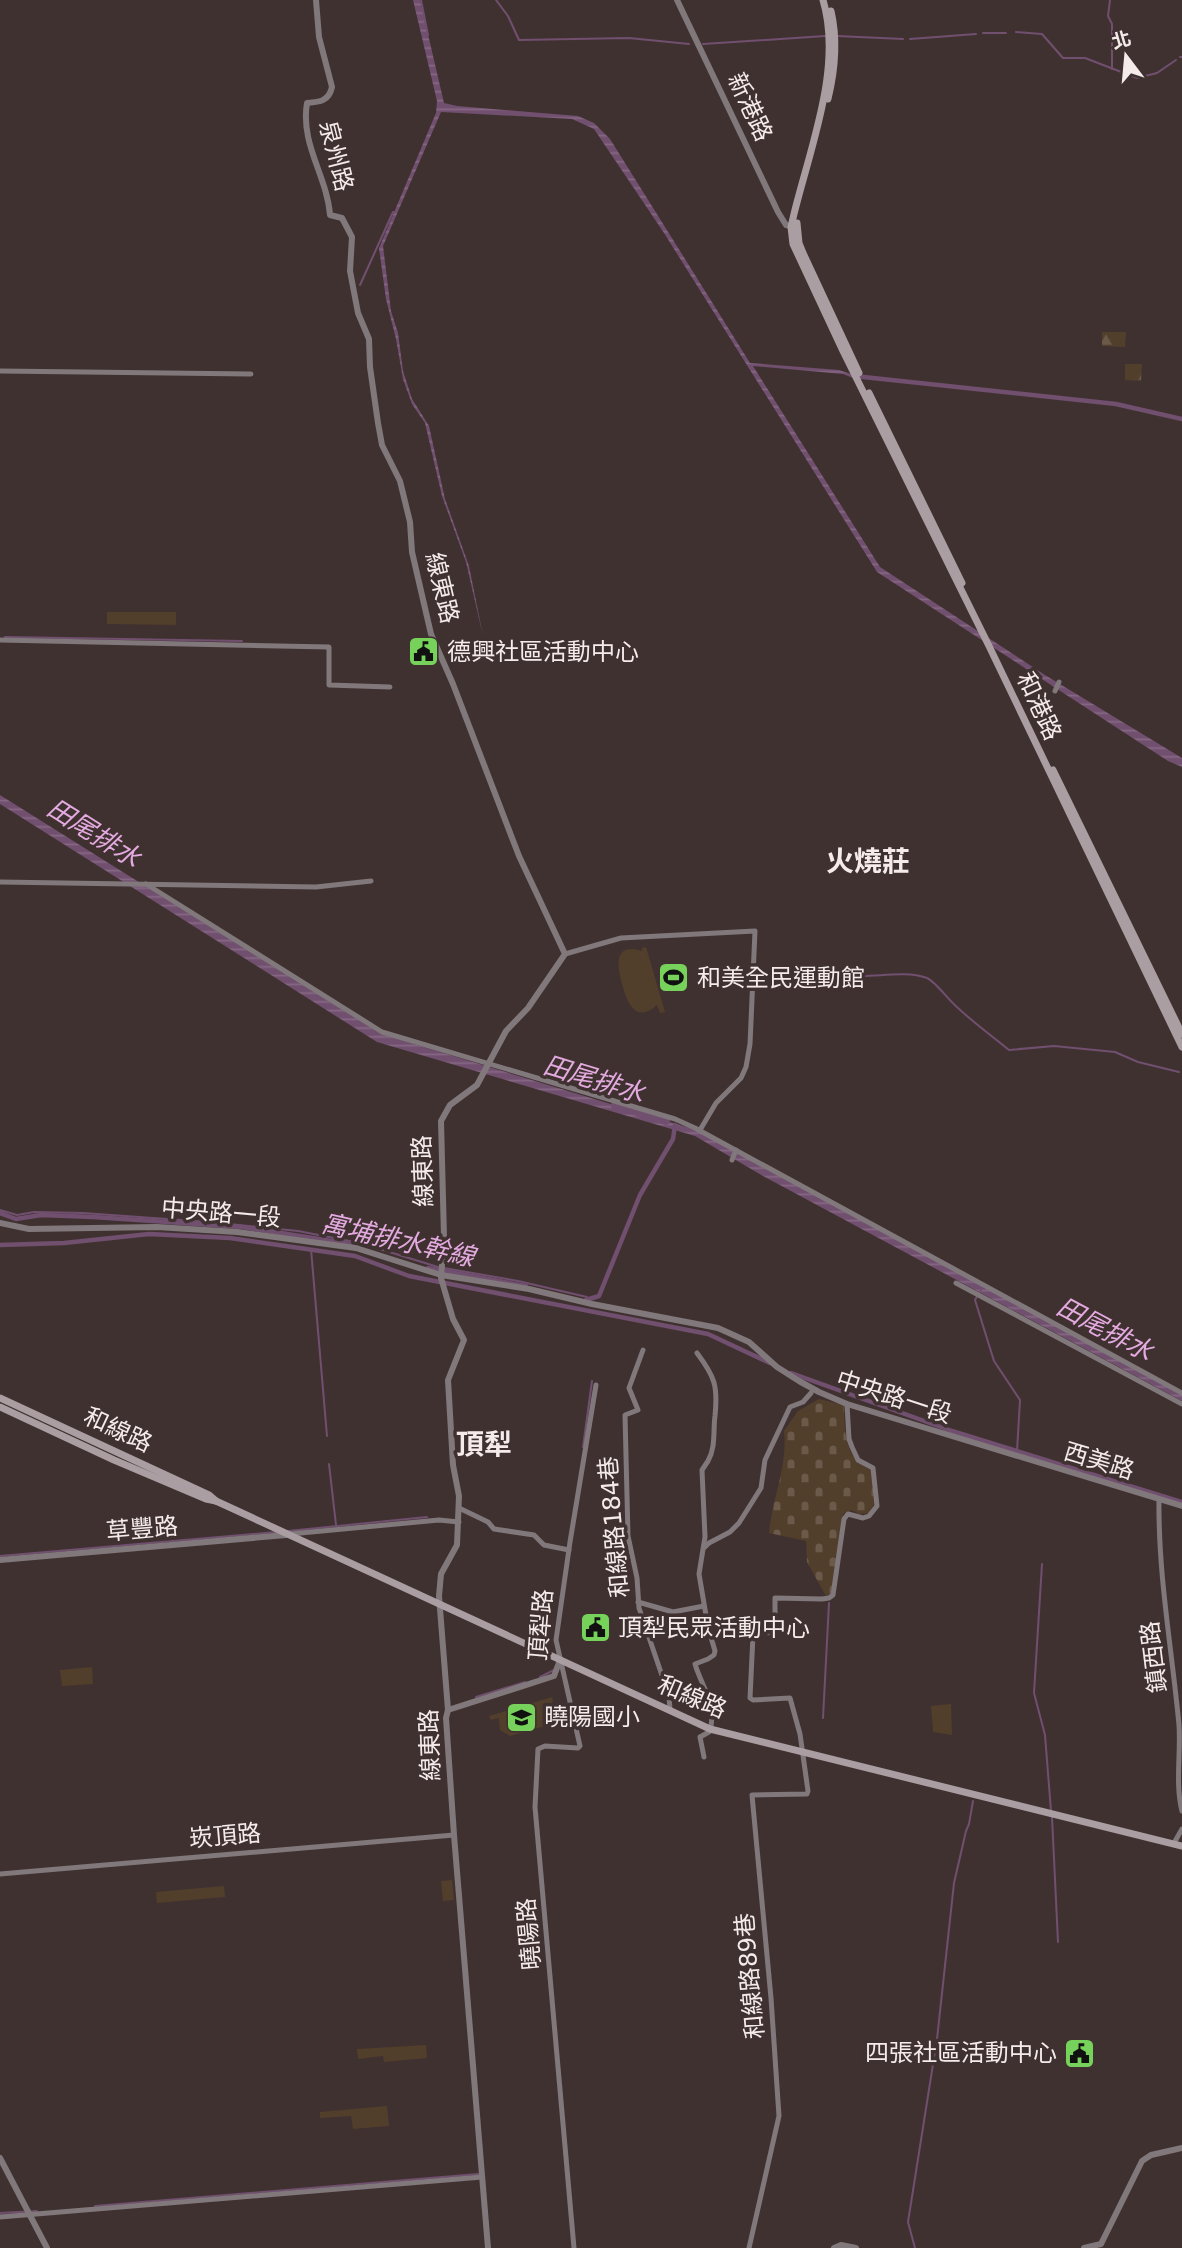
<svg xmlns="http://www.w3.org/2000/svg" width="1182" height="2248" font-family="'DejaVu Sans','Noto Sans TC',sans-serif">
  <defs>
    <pattern id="forest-firs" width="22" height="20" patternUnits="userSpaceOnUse" patternTransform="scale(1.75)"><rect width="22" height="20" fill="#513e2b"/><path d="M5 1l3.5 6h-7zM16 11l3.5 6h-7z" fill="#6b5a4a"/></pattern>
    <pattern id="cemetery-stones" width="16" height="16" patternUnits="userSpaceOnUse" patternTransform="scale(1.75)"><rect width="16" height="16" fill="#513e2b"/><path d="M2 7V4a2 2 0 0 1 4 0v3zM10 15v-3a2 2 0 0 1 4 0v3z" fill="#6b5a4a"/></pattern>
    <pattern id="water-rules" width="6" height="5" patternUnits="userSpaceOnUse" patternTransform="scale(1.75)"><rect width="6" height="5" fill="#714f6f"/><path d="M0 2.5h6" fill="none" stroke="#866884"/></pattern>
  </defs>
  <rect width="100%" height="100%" fill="#403131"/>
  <g fill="#513e2b">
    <polygon points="107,612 176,612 176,625 107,624"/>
    <path d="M646 947 665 1012 660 1013 657 1005C637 1023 628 1005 623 987 618 970 611 941 642 951V948Z"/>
    <polygon points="92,1667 93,1684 62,1686 60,1670"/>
    <polygon points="552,1697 553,1702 551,1703 555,1709 555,1719 558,1718 559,1722 510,1736 500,1730 499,1718 491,1720 489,1716"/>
    <polygon points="951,1704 952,1735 933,1732 931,1706"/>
    <polygon points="452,1880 454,1900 443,1901 441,1881"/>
    <polygon points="224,1886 225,1897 157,1903 156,1892"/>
    <polygon points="426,2045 427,2058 384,2062 383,2056 358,2059 357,2049"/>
    <polygon points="387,2106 389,2126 353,2129 351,2116 320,2118 320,2112"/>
  </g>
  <g fill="url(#forest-firs)">
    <polygon points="1102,332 1126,332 1125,347 1102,346"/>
    <polygon points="1125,364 1142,364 1141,381 1125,380"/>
  </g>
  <path fill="url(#cemetery-stones)" d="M819 1399 844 1405C845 1430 843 1460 872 1470L874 1503 871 1513 859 1514 852 1510 843 1514 831 1593 826 1596 807 1562 806 1541 769 1533C772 1498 788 1467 784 1431L798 1411Z"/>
  <g fill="url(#water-rules)">
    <polygon points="413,0 420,0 444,103 457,106 578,116 594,123 610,139 750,363 839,370 851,374 853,378 843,374 753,366 880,567 1045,675 1182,758 1182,767 1168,761 877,572 664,233 594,129 572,119 441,112 383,246 391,311 398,333 403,371 412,399 429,426 445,499 469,566 483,636 466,562 442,496 425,423 412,404 403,379 396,339 386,299 379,248 436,113 437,101"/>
    <polygon points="0,795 381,1034 693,1129 1182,1395 1182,1401 763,1176 695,1136 377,1042 0,804"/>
  </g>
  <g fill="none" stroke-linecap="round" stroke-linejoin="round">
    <g stroke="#714f6f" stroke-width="2">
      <polyline points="421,0 428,35"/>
      <polyline points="496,0 508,16 519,40 629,38 689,44"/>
      <polyline points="1110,0 1108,16 1112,24 1112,69"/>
      <polyline points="1016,32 1042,34 1063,58 1085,58 1137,78 1157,73 1176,60"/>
      <polyline points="983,33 1006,33"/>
      <polyline points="837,36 903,39"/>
      <polyline points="910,39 976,34"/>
      <polyline points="703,44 825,36"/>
      <polyline points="1180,57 1182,57"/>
      <polyline points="360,285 393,212"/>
      <polyline points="5,637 242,641"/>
      <path d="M838 981 857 980 862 976C882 976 907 971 927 978 936 982 949 1001 958 1008 974 1023 992 1036 1009 1050L1054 1046 1115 1052 1138 1062 1179 1072"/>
      <polyline points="0,1210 17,1215 34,1212 83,1213 209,1222 298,1231 360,1243 438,1267"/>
      <polyline points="311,1249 327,1436"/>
      <polyline points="444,1268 518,1281 587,1297"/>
      <polyline points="981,1290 975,1300 994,1361 1020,1400 1017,1451"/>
      <polyline points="583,1447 592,1381"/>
      <polyline points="329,1464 336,1525"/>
      <polyline points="288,1531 427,1517"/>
      <polyline points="0,1556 276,1532"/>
      <polyline points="1042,1564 1034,1693 1045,1735 1051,1811"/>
      <polyline points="540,1677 554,1670"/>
      <polyline points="476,1697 525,1682"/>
      <polyline points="823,1718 829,1603"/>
      <polyline points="1052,1817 1058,1942"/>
      <polyline points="95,2206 478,2174"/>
      <polyline points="0,2213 37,2211"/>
      <polyline points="915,2248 908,2222 937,2039 954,1883 966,1831 969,1824 973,1801"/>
    </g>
    <g stroke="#714f6f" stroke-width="4.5">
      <polyline points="854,376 1116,404 1182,419"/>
      <polyline points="0,1213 16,1219 41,1215 93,1217 242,1227 357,1245"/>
      <polyline points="0,1245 64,1243 149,1234 230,1238 355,1256 409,1276 708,1334 770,1363"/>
      <polyline points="428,1268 526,1286"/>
      <polyline points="586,1300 599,1296 640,1195 673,1139 675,1125"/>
      <polyline points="791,1373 952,1431 1182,1502"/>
    </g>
    <polyline stroke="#714f6f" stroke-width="8" points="615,1105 666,1121"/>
    <g stroke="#80787b" stroke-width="5">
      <polyline points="0,371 251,374"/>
      <polyline points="0,640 329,647 329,685 390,687"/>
      <polyline points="1055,691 1059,682"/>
      <polyline points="0,882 316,887 371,881"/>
      <polyline points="146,884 382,1032 675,1119 695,1128 1182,1393"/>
      <polyline points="565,954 621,938 755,931 750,1044 746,1067 741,1078 716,1103 700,1130"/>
      <polyline points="732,1160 736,1150"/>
      <polyline points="956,1283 1182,1404"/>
      <polyline points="643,1350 629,1388 638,1410 625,1415 628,1536 637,1578 639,1608 669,1696 670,1710"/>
      <path d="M697 1353C715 1377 718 1386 715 1416 713 1430 716 1447 708 1461 706 1464 704 1467 702 1470L705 1537 699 1574 708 1627 715 1651 714 1655 708 1659 695 1664C702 1688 719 1706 709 1732L700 1737 704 1757"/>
      <path d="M1159 1499C1158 1575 1172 1650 1179 1725 1181 1753 1175 1784 1182 1811"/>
      <polyline points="459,1508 488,1522 494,1529 534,1535 544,1545 569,1550"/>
      <polyline points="290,1534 439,1520 459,1522"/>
      <polyline points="705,1547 709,1543 730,1532 739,1523 761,1488 765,1460 790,1407 803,1402 811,1393"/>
      <polyline points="638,1602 673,1612 704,1606"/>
      <polyline points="1174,1843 1182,1829"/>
      <polyline points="0,1874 454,1835"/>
      <polyline points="0,2217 482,2177"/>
      <polyline points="574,2248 535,1807 538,1749 545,1746 578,1748 580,1746 556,1640 570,1542 596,1385"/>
      <polyline points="749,2248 779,2116 771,1998 752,1795 807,1794 808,1791 800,1734 790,1698 753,1700 750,1698 753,1635 756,1632 773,1633 775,1629 775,1598 822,1599 829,1598 833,1595 844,1519 848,1514 863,1518 869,1516 877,1506 873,1468 858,1460 852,1447 849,1439 847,1404"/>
    </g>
    <g stroke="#80787b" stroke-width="6">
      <path d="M316 0 319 37 332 87C329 101 320 102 307 103 300 144 327 176 330 215L342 218 352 237 350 271 358 313 369 339 370 367 378 423 382 445 400 481 410 522 412 552 431 634 453 684 519 856 565 954 528 1008 506 1031 477 1085 450 1105 441 1121 444 1237 441 1278 453 1319 464 1340 448 1380 453 1465 459 1496 457 1545 441 1574 439 1596 448 1710 446 1718 454 1835 488 2248"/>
      <polyline points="677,0 778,212 786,225 796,227"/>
      <polyline points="0,1223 29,1229 157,1227 237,1232 356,1248 441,1275 529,1289 592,1304 718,1328 749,1342 777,1367 799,1381 819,1392 847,1404 1182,1506"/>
      <polyline points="0,1560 286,1535"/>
      <polyline points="448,1710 554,1676 560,1660"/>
      <polyline points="0,2158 47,2248"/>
      <polyline points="834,2248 841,2245 856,2248"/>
      <polyline points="1084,2248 1101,2244 1142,2161 1151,2155 1182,2148"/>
    </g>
    <g stroke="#aa9ea2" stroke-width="7">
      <path d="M823 0C843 67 810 148 794 214L791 227 793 244 843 351 989 646 1182 1047"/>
      <path d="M828 99C835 70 838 41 831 11"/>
      <polyline points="797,223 799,243 803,253 859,373"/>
      <polyline points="869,393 962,583"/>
      <polyline points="1053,770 1182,1034"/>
      <polyline points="0,1398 209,1495 216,1501"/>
      <polyline points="0,1407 114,1460 206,1499 216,1501 710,1729 1182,1846"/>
    </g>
  </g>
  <defs>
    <symbol id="civic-square" viewBox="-11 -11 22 22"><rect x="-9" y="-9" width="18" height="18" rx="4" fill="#76d25a" stroke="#403131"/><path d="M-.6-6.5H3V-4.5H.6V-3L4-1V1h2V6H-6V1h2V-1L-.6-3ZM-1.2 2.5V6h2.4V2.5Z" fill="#111"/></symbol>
    <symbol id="stadium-square" viewBox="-11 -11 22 22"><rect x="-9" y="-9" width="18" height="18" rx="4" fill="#76d25a" stroke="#403131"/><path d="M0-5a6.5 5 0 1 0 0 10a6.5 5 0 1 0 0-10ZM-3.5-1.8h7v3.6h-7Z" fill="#111"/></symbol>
    <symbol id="school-square" viewBox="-11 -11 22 22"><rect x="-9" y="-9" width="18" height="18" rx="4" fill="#76d25a" stroke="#403131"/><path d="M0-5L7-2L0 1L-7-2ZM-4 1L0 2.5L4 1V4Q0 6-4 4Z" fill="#111"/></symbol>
  </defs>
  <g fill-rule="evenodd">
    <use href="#civic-square" x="406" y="634" width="35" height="35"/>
    <use href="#stadium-square" x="656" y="960" width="35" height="35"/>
    <use href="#civic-square" x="578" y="1610" width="35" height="35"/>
    <use href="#school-square" x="504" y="1700" width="35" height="35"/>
    <use href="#civic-square" x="1062" y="2036" width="35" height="35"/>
  </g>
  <g text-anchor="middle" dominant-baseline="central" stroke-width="7" stroke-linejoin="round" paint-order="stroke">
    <g font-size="24" fill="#f5ebeb" stroke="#403131">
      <text transform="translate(750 107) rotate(65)">新港路</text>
      <text transform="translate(336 156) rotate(76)">泉州路</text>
      <text transform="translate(442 588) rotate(77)">線東路</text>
      <text transform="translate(1039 706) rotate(65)">和港路</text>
      <text transform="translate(423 1171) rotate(-92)">線東路</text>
      <text transform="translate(221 1213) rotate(5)">中央路一段</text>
      <text transform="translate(894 1397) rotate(18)">中央路一段</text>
      <text transform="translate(118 1430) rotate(25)">和線路</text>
      <text transform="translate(1099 1461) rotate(17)">西美路</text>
      <text transform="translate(614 1527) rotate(-95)">和線路184巷</text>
      <text transform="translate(142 1529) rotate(-5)">草豐路</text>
      <text transform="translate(541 1625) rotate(-85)">頂犁路</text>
      <text transform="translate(1154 1657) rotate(-97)">鎮西路</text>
      <text transform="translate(692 1697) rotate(23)">和線路</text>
      <text transform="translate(430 1745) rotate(-92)">線東路</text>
      <text transform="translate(225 1836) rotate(-5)">崁頂路</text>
      <text transform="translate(529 1934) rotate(-95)">曉陽路</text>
      <text transform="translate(750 1976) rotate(-95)">和線路89巷</text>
    </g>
    <g font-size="24" fill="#f5ebeb" stroke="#403131" text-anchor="start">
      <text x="447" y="652">德興社區活動中心</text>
      <text x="697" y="978">和美全民運動館</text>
      <text x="618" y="1628">頂犁民眾活動中心</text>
      <text x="544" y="1717">曉陽國小</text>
      <text x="1057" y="2053" text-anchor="end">四張社區活動中心</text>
    </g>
    <g font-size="26" font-style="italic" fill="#e3aadf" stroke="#403131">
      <text transform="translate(94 833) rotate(32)">田尾排水</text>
      <text transform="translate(594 1079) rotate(17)">田尾排水</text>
      <text transform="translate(398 1240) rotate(13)">寓埔排水幹線</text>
      <text transform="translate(1105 1329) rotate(28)">田尾排水</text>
    </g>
    <g font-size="28" font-weight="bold" fill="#f5ebeb" stroke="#403131">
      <text x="868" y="861">火燒莊</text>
      <text x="484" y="1444">頂犁</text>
    </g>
  </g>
  <g transform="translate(1126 56) rotate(344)" stroke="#403131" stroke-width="5" paint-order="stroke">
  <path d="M0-5L12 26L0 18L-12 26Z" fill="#f5ebeb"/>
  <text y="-10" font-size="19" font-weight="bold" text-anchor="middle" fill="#f5ebeb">北</text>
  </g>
</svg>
